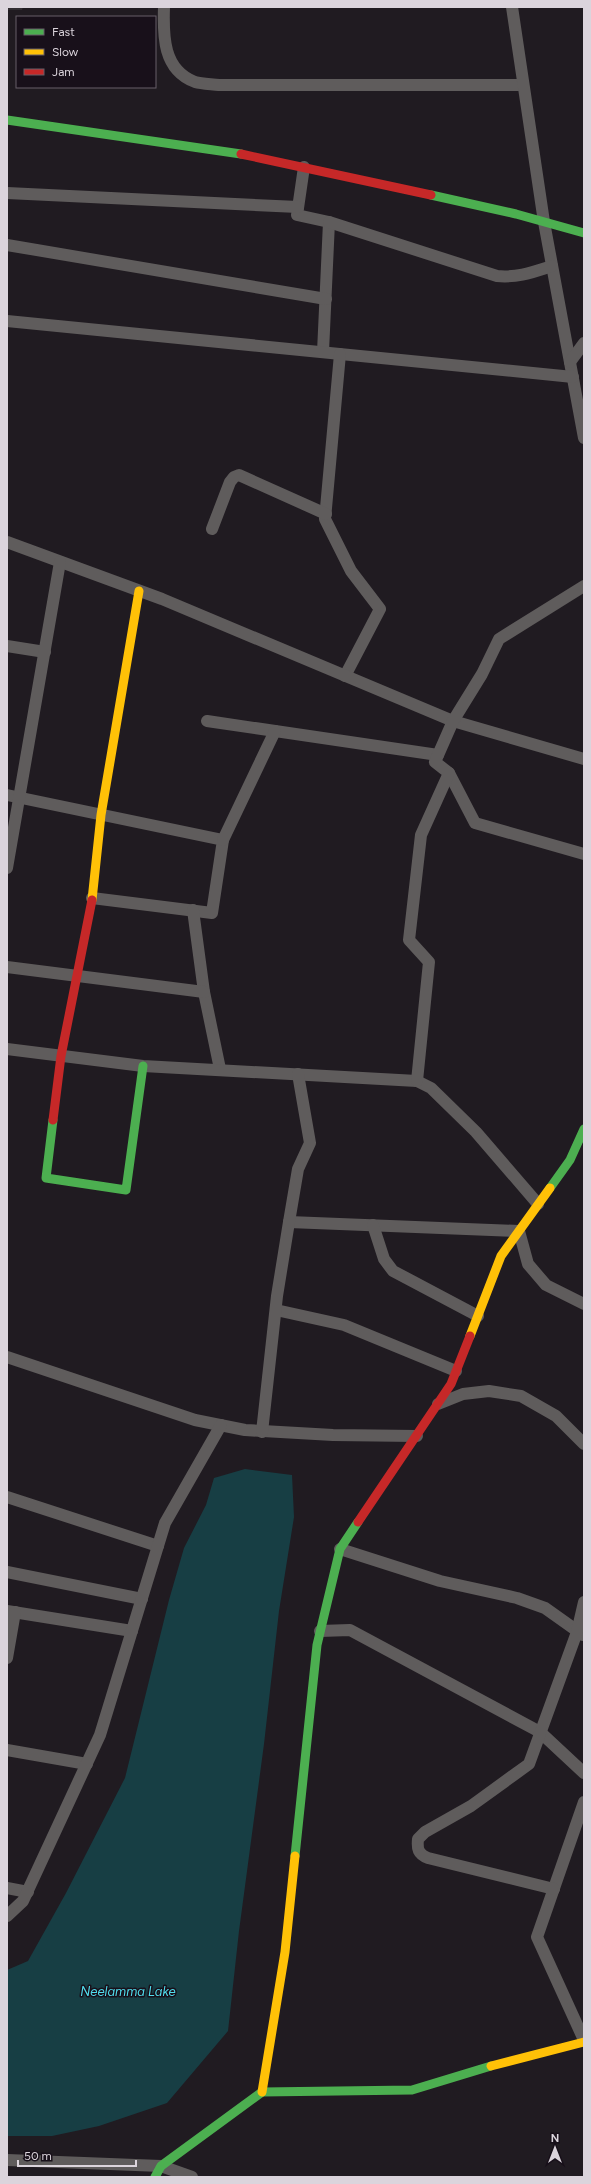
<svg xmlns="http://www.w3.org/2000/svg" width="591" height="2184" font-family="Figtree,sans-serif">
  <rect width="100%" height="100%" fill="#201b21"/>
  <polygon fill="#173e44" points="245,1469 292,1475 294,1517 279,1611 264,1744 239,1931 228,2031 167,2103 99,2126 52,2136 7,2136 7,1970 28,1961 66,1893 125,1778 169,1600 184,1548 206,1505 214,1478"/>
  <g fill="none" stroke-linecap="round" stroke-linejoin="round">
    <g stroke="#5f5c5c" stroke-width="12">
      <path d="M164 7C163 36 163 70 195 82 202 84 212 84 219 85H523"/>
      <polyline points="512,7 544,222 584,438"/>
      <polyline points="304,167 297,215 329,222 323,352"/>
      <polyline points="7,193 298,207"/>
      <path d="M329 222 497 276C517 278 533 272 552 266"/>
      <polyline points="7,245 326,299"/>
      <polyline points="7,321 573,377"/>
      <polyline points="340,354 325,519 351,571 380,609 345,676"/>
      <polyline points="570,362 584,343"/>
      <polyline points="212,529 230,482 234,477 239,475 326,514"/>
      <polyline points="7,542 162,599 453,721 584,759"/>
      <polyline points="7,646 45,652"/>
      <polyline points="207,721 438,755"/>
      <polyline points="449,773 475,823 584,854"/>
      <polyline points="7,795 223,840 212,913 92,898"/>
      <polyline points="223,840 275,731"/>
      <polyline points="7,868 60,562"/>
      <polyline points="193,910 204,992 220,1069"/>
      <polyline points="7,967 204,992"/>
      <polyline points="7,1049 143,1066 417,1081 431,1088 476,1132 538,1204"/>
      <polyline points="417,1081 429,962 409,940 421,835 449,773 435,762 453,721 482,674 499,639 584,586"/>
      <polyline points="289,1222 519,1231 528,1264 546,1285 584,1304"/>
      <polyline points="373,1225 384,1259 393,1271 478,1316"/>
      <polyline points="276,1310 344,1325 456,1371"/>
      <polyline points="7,1357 195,1420 245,1430 333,1435 417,1436"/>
      <polyline points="438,1404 463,1394 489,1391 521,1396 556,1416 584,1444"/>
      <polyline points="262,1432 277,1296 289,1222 298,1169 310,1143 298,1074"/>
      <polyline points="7,1497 158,1546"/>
      <polyline points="340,1549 440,1581 517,1598 545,1608 583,1635"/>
      <polyline points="7,1572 142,1599"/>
      <polyline points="7,1611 132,1631"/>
      <polyline points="320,1631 350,1630 540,1732 584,1773"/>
      <polyline points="7,1658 15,1612"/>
      <polyline points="7,1750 87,1764"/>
      <polyline points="584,1802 537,1937 584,2040"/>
      <polyline points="7,1888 28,1892"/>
      <path d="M554 1889 428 1858C418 1854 417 1849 418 1839L425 1832 471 1806 529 1764 577 1632 584 1602"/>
      <polyline points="7,1916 23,1901 100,1735 165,1523 221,1425"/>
      <polyline points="7,2160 161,2166 192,2177"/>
    </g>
    <g stroke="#4caf50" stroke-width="9">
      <polyline points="7,120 241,154"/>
      <polyline points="431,195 516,214 584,233"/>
      <polyline points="53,1120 46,1178 126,1190 143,1066"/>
      <polyline points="550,1188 570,1160 584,1129"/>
      <polyline points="295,1856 317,1645 340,1549 358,1522"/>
      <polyline points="155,2177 161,2166 262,2092 412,2090 491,2066"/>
    </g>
    <g stroke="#ffc107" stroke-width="9">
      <polyline points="92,900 101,815 139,591"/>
      <polyline points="470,1336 501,1256 550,1188"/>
      <polyline points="491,2066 584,2042"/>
      <polyline points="262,2092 285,1952 295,1856"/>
    </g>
    <g stroke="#c62828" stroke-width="9">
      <polyline points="241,154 431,195"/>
      <polyline points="53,1120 61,1056 92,900"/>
      <polyline points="358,1522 451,1384 470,1336"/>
    </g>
  </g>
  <polygon fill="#322d32" points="7,7 23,7 22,10 7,10"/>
  <g text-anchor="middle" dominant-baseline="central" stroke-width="3" stroke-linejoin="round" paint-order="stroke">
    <g font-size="13" font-style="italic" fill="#50dded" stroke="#18101a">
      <text x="128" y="1991">Neelamma Lake</text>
    </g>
  </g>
  <rect width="591" height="2184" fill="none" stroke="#dbd4dc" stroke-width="16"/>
  <rect x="16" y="16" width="140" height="72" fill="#18101a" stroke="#665e68"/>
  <rect x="24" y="29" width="20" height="6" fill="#4caf50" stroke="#665e68"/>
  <text x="52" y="36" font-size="12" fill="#dbd4dc">Fast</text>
  <rect x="24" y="49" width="20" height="6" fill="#ffc107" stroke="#665e68"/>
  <text x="52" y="56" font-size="12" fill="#dbd4dc">Slow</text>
  <rect x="24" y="69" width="20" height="6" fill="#c62828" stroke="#665e68"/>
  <text x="52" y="76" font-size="12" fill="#dbd4dc">Jam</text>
  <g transform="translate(555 2148)" stroke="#18101a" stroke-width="3" paint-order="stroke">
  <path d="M0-3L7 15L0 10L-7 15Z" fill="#dbd4dc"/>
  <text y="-6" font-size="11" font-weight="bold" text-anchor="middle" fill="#dbd4dc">N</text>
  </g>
  <path d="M18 2160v6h118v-6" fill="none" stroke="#dbd4dc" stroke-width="2"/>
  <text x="24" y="2160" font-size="12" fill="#dbd4dc" stroke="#18101a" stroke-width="3" paint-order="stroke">50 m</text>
</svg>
